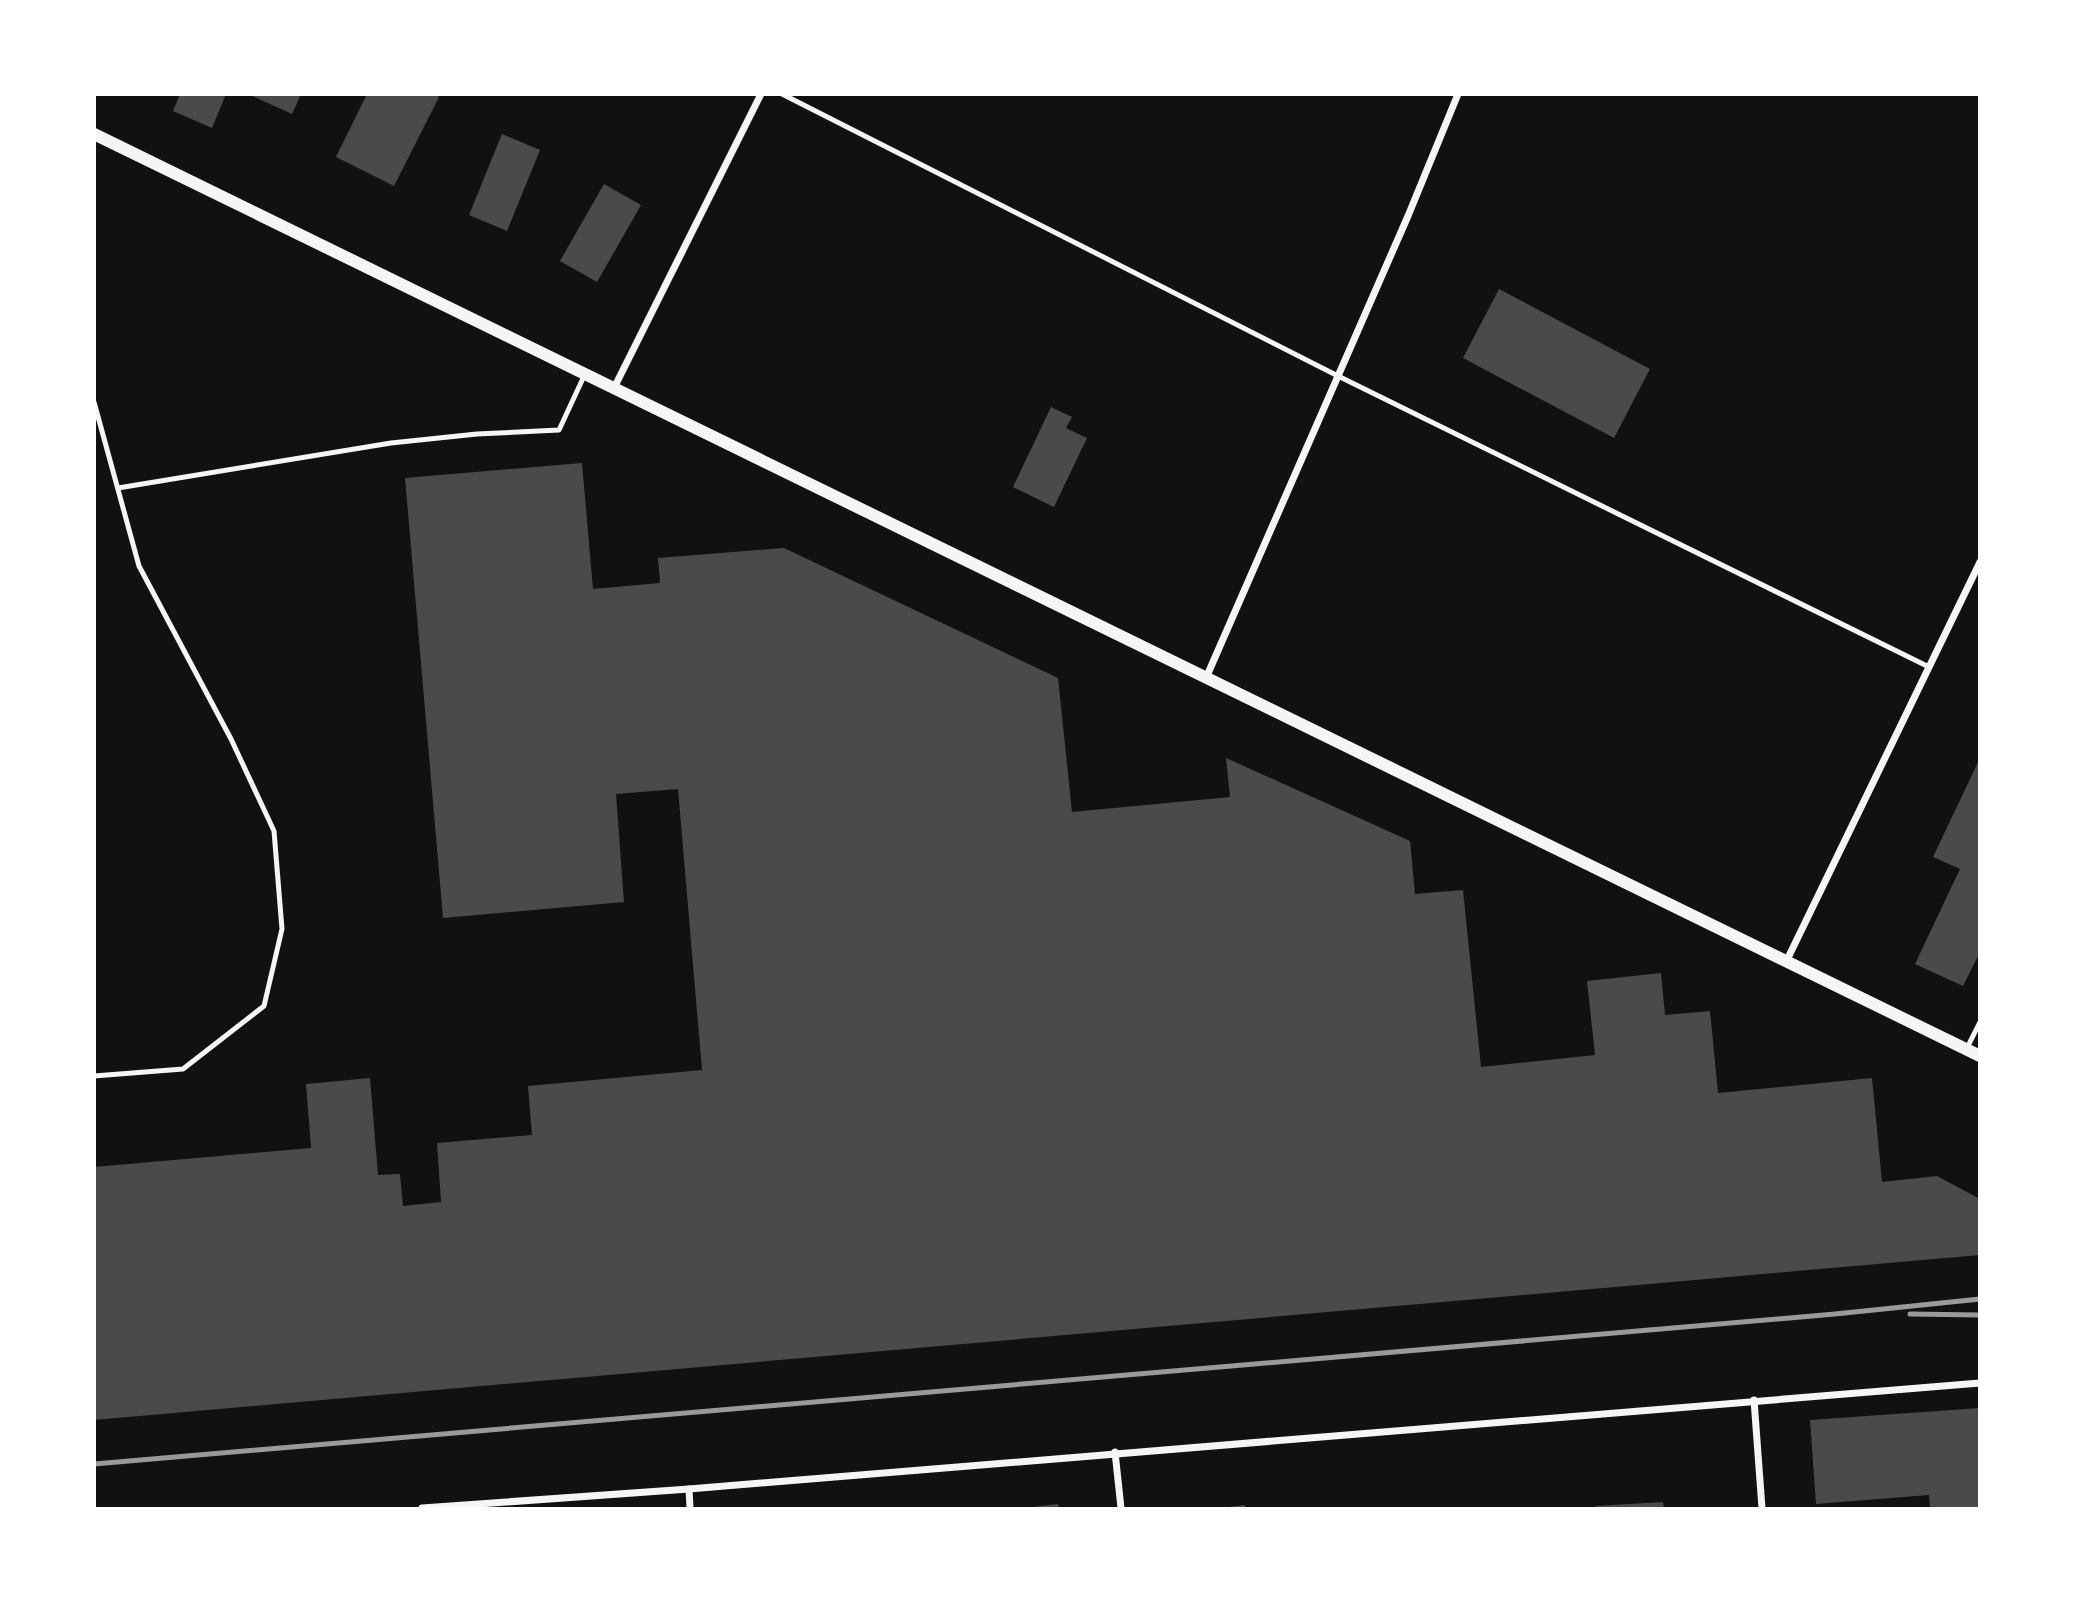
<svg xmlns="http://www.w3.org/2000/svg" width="2074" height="1603" font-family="'Public Sans',sans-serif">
  <rect width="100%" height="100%" fill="#111"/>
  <g fill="#4a4a4a">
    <polygon points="180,94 226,94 212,128 173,111"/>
    <polygon points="248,94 301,94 292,114"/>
    <polygon points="367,94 434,94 439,97 394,186 336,157"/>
    <polygon points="502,134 540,150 507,231 469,215"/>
    <polygon points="604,184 641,205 597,282 560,261"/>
    <polygon points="1499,289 1650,369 1614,438 1463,358"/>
    <polygon points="1051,407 1072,417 1066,428 1087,438 1054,507 1013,487"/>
    <polygon points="582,463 593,589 660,583 658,558 784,548 1058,678 1072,812 1230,797 1226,758 1410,841 1415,894 1463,890 1481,1067 1595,1055 1587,981 1661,973 1665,1015 1710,1011 1718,1093 1872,1078 1882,1182 1937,1176 1980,1199 1980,1255 94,1420 94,1167 311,1148 306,1084 370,1078 378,1175 400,1174 403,1206 441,1202 437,1143 532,1135 528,1086 702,1070 678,789 616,794 624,902 443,918 405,478"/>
    <polygon points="1980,758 1980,952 1963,986 1915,964 1960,869 1933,857"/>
    <polygon points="1980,1408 1980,1508 1930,1508 1929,1495 1816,1504 1810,1420"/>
    <polygon points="1663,1502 1664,1508 1595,1508 1595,1506"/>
    <polygon points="1058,1504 1059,1508 1032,1508 1032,1507"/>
    <polygon points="1245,1505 1245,1508 1228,1508 1228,1507"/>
  </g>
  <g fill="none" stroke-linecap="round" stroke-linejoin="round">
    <g stroke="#f5f5f5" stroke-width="5">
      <polyline points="782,94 1338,376 1929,667"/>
      <polyline points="94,402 139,566 231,739 274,831 282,929 264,1006 183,1069 94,1076"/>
      <polyline points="118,488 391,443 477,434 559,430 585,374"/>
      <polyline points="1966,1050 1980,1022"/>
    </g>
    <g stroke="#f5f5f5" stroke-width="7">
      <polyline points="614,388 761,94"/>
      <polyline points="1206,678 1408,216 1458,94"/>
      <polyline points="1786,962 1980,562"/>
      <polyline points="1754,1400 1762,1508"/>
      <polyline points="1115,1452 1121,1508"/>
      <polyline points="689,1489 690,1508"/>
      <polyline points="422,1508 689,1489 1980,1383"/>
    </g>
    <polyline stroke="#f5f5f5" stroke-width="12" points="94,134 1980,1056"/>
    <g stroke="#9a9a9a" stroke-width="5">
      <polyline points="1910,1314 1980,1315"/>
      <polyline points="94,1464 1835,1314 1980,1299"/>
    </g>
  </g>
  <rect width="2074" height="1603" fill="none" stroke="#ffffff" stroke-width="192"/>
</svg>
